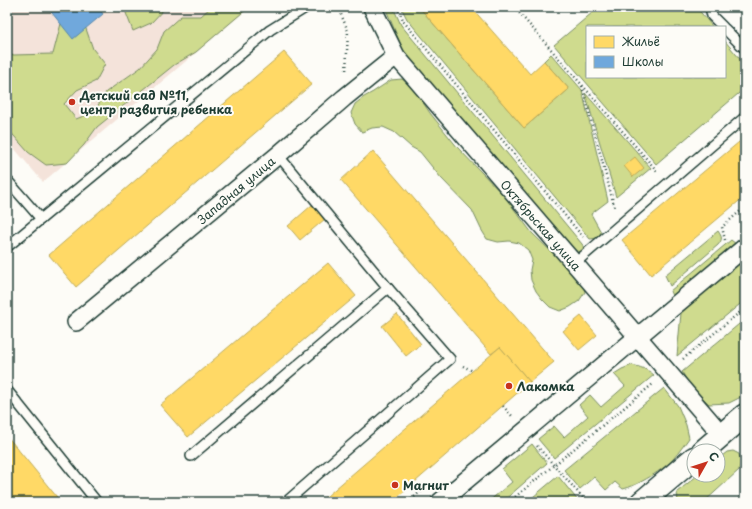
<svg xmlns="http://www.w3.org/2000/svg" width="752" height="509" font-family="'Playpen Sans',sans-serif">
  <rect width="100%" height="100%" fill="#fdfcf7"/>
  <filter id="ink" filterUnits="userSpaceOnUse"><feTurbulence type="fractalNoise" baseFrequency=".025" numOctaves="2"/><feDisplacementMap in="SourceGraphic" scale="8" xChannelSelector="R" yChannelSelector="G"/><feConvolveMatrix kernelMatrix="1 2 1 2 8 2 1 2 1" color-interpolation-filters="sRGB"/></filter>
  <g filter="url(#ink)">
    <polygon fill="#f4e3da" points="7,7 250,7 43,182 7,140"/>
    <g fill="#cfdb8e" stroke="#778c61">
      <polygon points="129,7 166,7 151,23 133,31 126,13"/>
      <polygon points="211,7 249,7 196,52 174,65 97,127 84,145 67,163 46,165 28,152 7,128 7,58 13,55 53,54 64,12 84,23 93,49 105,64 96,81 77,90 64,104 76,119 94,112 106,92 140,68 157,49 164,31 181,16 201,16"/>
      <path d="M385 7H393L401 25 582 244C584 247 584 249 581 252L573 250 418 75 403 50Z"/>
      <polygon points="401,7 419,7 524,128 569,89 544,61 551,54 582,90 608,201 591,214 601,232 598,238 590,239 407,19"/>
      <polygon points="599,7 696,7 713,27 587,27 587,77 725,77 725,41 745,65 745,88 656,164 554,45"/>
      <polygon points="402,79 411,87 418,95 430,113 458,148 505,197 532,233 564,264 571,273 581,280 585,292 579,301 570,307 560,311 550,307 542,299 536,291 531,280 530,270 532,260 528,250 519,243 509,241 498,242 487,239 481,229 472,210 441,178 420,152 411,147 394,132 383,127 372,128 362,132 355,124 351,113 355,104 364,97 373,92 391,80"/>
      <polygon points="585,93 651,168 616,197"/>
      <path d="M718 231C722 237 723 239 718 245L670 286 665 275Z"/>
      <polygon points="731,240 736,244 735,247 676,297 672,296 670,291"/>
      <polygon points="745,258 745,300 677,356 681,313 691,302"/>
      <polygon points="745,319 745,395 729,403 709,404 689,384 682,372"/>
      <path d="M632 365C640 367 647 369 654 375L554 458 538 439 554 426 564 437 588 416 579 405 590 395 601 407 625 386 614 374 622 369Z"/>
      <path d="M664 388 678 406 686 425 689 438C684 445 679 452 674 458 665 469 637 486 623 489L615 482 606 490 594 477 580 489 564 470Z"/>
      <polygon points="532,444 547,463 502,502 488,502 512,482 502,469"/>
      <polygon points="733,451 739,454 741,462 739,470 704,502 678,502 677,492 698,475 718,475 718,459 727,452"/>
      <polygon points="558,476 579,502 527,502"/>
    </g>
    <g fill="#ffd966" stroke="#bcaa57">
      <polygon points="419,7 471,7 530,74 544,61 569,89 524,128"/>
      <polygon points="284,52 312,84 76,287 49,255"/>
      <polygon points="745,137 745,196 651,275 622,240"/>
      <polygon points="373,151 554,362 530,382 500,347 491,354 341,180"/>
      <polygon points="635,157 644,168 633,177 624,166"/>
      <polygon points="312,205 325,219 300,240 288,226"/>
      <polygon points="328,263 356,296 188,437 160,405"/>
      <polygon points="397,314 421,344 406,356 382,326"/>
      <polygon points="581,316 597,335 579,350 563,331"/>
      <polygon points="500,347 530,382 392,502 320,502"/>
      <polygon points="7,436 61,502 7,502"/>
    </g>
    <polygon fill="#6fa8dc" stroke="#5788aa" points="49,7 98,7 103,14 73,39 48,8"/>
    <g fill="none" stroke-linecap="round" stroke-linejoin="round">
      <defs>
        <g id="lane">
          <polyline points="710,7 712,16 723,27"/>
          <polyline points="725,29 745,49"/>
          <polyline points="278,155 388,288 450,359 286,502"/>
          <polyline points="7,180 41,219"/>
          <polyline points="7,247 270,30 307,7"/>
          <polyline points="574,264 745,117"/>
          <polyline points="7,390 97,502"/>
          <polyline points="191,456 388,288"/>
        </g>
        <g id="street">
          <polyline points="372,7 396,56 722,435"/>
          <polyline points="76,322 278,155 344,98 396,56"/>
          <polyline points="440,502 745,247"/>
        </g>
        <g id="secondary">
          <polyline points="703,451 745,415"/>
          <polyline points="642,502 694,458"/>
        </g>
      </defs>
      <use href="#lane" stroke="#1f3d34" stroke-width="12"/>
      <use href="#street" stroke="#1f3d34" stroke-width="20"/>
      <use href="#secondary" stroke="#1f3d34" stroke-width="25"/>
      <g stroke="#1f3d34" stroke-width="2.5" stroke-dasharray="1 3" stroke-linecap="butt">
        <polyline points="338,7 348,31 346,72"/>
        <polyline points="397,7 404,22 583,237"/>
        <polyline points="514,7 658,172"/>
        <polyline points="582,86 615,209"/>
        <polyline points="725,240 722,227 745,207"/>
        <polyline points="683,359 745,308"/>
        <polyline points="463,366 473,371"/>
        <polyline points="503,406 512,416"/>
        <polyline points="537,446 584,499"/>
        <polyline points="408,502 425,488"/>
        <polyline points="509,502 653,384"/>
      </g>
      <use href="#lane" stroke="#fdfcf7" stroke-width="9"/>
      <use href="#street" stroke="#fdfcf7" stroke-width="17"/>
      <use href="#secondary" stroke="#fdfcf7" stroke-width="22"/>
    </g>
  </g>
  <g fill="#c8321e" stroke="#fdfcf7" stroke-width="1.5">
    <circle cx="72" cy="102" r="4"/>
    <circle cx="509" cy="386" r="4"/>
    <circle cx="395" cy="485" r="4"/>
  </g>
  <g text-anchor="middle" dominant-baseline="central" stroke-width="4" stroke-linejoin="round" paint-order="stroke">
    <g font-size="12" font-weight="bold" fill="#1f3d34" stroke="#fdfcf7" text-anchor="start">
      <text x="80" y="95">Детский сад №11,<tspan x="80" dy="14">центр развития ребенка</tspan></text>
      <text x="517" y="386">Лакомка</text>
      <text x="403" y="485">Магнит</text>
    </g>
    <g font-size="12" fill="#1f3d34" stroke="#fdfcf7">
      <text transform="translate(236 190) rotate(-40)">Западная улица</text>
      <text transform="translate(541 225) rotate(49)">Октябрьская улица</text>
    </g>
  </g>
  <rect width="752" height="509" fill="none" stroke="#fdfcf7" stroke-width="24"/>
  <rect x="12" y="12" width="728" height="485" fill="none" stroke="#1f3d34" stroke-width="1.5" filter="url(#ink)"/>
  <rect x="586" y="26" width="140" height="52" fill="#fdfcf7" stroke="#a4b0a9"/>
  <rect x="594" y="36" width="20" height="12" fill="#ffd966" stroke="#a4b0a9"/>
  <text x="622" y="46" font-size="12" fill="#1f3d34">Жильё</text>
  <rect x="594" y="56" width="20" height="12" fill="#6fa8dc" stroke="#a4b0a9"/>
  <text x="622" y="66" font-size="12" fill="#1f3d34">Школы</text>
  <g transform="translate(706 463) rotate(51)"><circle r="19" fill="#fdfcf7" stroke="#a4b0a9"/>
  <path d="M0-3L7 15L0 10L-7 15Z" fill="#c8321e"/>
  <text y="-6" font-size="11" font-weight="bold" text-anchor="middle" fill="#1f3d34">С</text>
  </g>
</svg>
